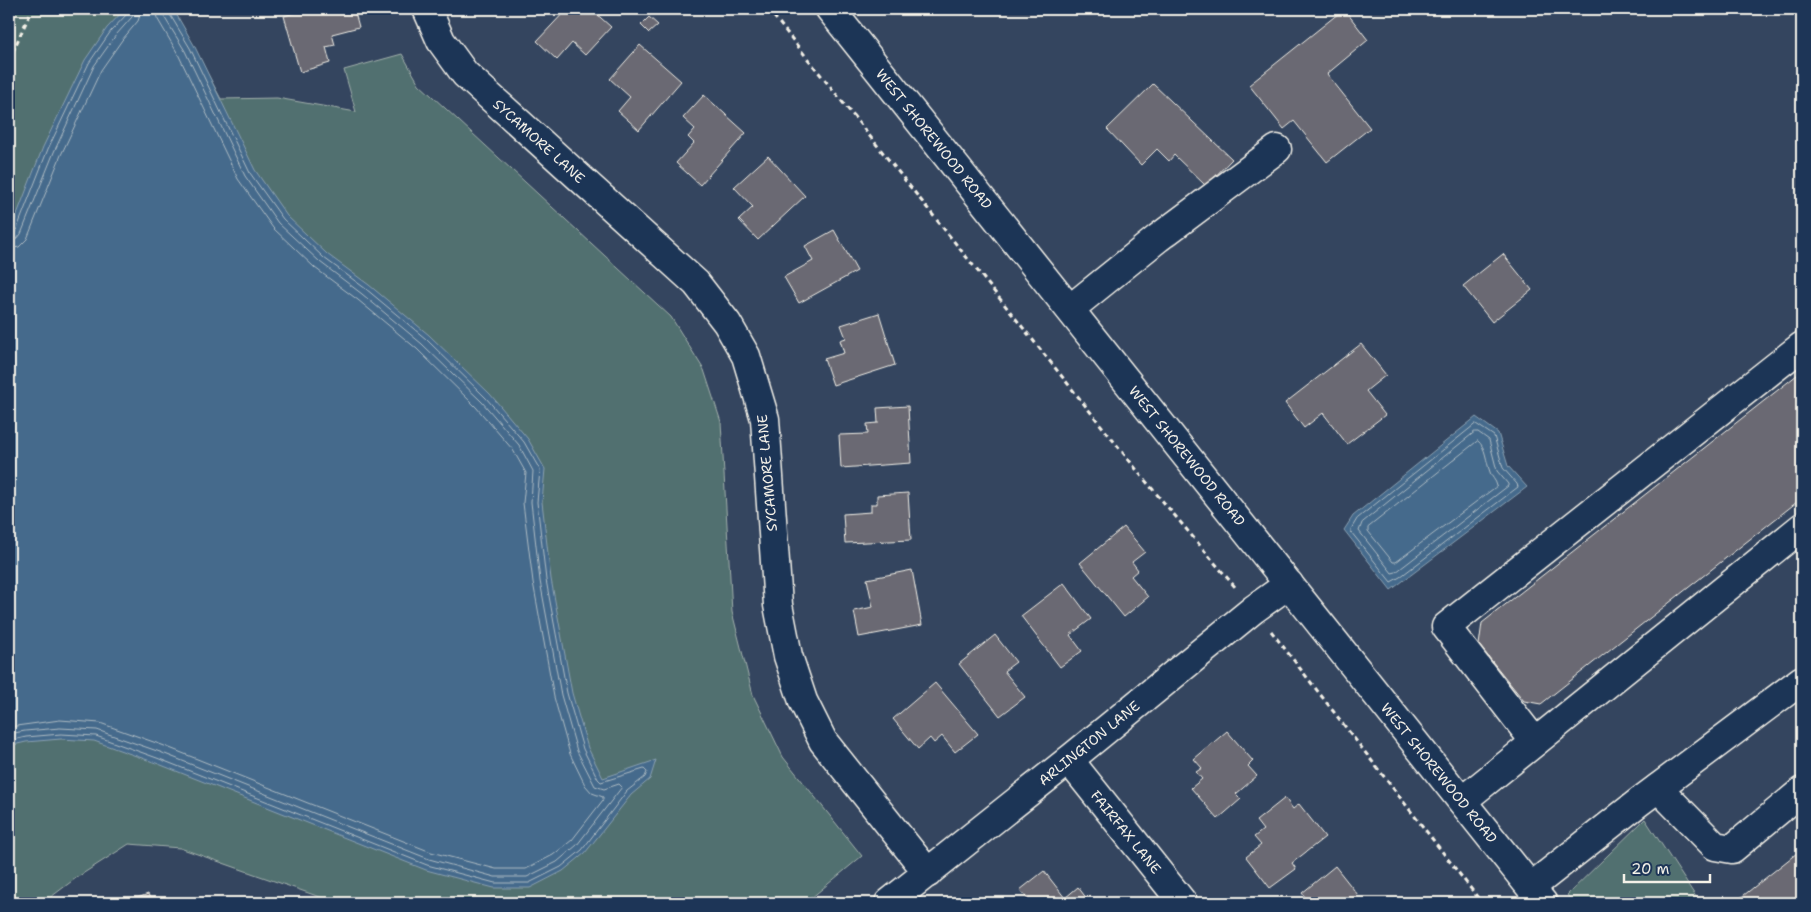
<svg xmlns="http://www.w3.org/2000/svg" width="1811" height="912" font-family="'Shantell Sans',sans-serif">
  <rect width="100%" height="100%" fill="#34455f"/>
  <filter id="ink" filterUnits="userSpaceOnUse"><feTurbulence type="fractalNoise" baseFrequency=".02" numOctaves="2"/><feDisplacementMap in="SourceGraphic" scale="10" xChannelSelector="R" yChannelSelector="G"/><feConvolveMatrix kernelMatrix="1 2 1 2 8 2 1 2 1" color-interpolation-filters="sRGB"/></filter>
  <g filter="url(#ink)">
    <g fill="#51706f" stroke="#a2b0ac">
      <polygon points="9,9 176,9 175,12 221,99 277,98 356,112 344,70 402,54 419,84 671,317 704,370 721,422 732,612 753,695 783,757 862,856 805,903 337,903 180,848 129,844 76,878 43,903 9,903"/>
      <polygon points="1645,819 1700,903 1574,903 1567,895"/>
    </g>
    <g fill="#446a8c" stroke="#8aa0b1">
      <polygon points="125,9 172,9 175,12 194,45 255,170 287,216 327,254 369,285 429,335 490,394 528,439 545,469 542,502 551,579 572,693 588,748 603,778 656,760 650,779 631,795 585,853 563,871 530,888 494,888 426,870 156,763 94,741 61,739 26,742 9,746 9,235 43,147 85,60 107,28"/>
      <polygon points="1476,417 1498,433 1508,466 1527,487 1391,590 1344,530 1353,516"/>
    </g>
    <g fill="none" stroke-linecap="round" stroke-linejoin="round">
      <g stroke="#aebbc3" stroke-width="1">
        <polyline points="9,235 13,234 16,231 48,149 89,63 111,31 127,14 128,9"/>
        <polyline points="9,241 17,239 21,234 54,152 94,66 116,35 132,17 134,9"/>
        <polyline points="9,249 19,247 27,239 61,155 101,70 122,40 138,21 142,9"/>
        <polygon points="1476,424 1494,436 1503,468 1517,484 1518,487 1400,577 1391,582 1351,532 1351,529 1357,519"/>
        <polygon points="1475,432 1478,432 1489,440 1497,471 1508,484 1508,486 1396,572 1392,573 1359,531 1362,523"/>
        <path d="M1478 441C1486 447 1486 462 1490 472 1491 477 1496 480 1497 486L1396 562H1393L1368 531V528Z"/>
        <polyline points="9,727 60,720 100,723 162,745 431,852 496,869 526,869 553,855 572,840 603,800 603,797 592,793 585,785 570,754 554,697 533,582 523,503 526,473 513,450 476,407 417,349 358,300 315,268 273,228 238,179 178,54 157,18 155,9"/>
        <polyline points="9,734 25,731 60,728 97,730 160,752 429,859 495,877 527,877 557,862 577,845 622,787 619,784 604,789 595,786 577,751 561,695 540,581 531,502 533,471 519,445 482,402 422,344 362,294 320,262 278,223 245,176 185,51 163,15 162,9"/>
        <polyline points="9,741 26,737 61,734 96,736 157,758 427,865 495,883 529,883 561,867 582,850 627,791 645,777 647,772 644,769 601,782 598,779 583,749 567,693 546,580 537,502 540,470 524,442 486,398 426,339 366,289 324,258 283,219 250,173 190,48 169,13 169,9"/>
      </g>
    </g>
    <g fill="#6a6973" stroke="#f4f1e8">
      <polygon points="308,9 354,9 359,27 332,34 335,45 326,47 330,63 300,72 284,16"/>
      <polygon points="567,9 591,9 611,27 585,55 572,43 557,60 537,41"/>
      <polygon points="643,9 653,9 647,14"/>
      <polygon points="1344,9 1368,40 1327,74 1370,128 1327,162 1294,121 1284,129 1249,85"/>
      <polygon points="649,17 658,25 649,33 641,25"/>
      <polygon points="640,45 681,81 639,130 618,111 630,97 610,79"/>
      <polygon points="1153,84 1232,159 1206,186 1174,155 1169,161 1157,149 1141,165 1107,129"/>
      <polygon points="704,95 746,133 700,185 676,163 694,143 688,137 695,129 683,118"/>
      <polygon points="768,156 805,196 758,240 739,220 753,207 734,187"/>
      <polygon points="834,230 857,271 799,303 784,277 813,261 805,246"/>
      <polygon points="1503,254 1532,290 1492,322 1463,286"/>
      <polygon points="879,313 895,365 833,385 824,359 844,353 840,340 846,338 841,325"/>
      <polygon points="1361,344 1386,375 1366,391 1385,415 1347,444 1323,413 1304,428 1285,403"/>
      <polygon points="1802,371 1802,498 1541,704 1524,701 1479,645 1482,623"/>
      <polygon points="908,406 911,463 841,468 839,435 868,434 867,424 878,423 877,408"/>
      <polygon points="908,493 911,540 845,543 843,514 871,512 871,504 877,504 877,495"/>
      <polygon points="1124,527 1145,552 1132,562 1138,570 1131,576 1148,597 1124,617 1080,563"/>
      <polygon points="912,570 922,625 859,637 854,611 873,607 867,579"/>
      <polygon points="1064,583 1091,619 1070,635 1082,651 1060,667 1021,616"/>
      <polygon points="995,635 1016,662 1004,671 1025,697 1000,716 959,664"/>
      <polygon points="935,683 978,734 955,752 942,736 934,743 930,738 918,749 893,719"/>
      <polygon points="1227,731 1253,761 1248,766 1257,776 1236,794 1241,799 1218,819 1191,788 1202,779 1196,772 1202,768 1194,759"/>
      <polygon points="1285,798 1293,809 1299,804 1325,837 1292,863 1296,869 1270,888 1246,857 1261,845 1254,837 1263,830 1256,821"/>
      <polygon points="1802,849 1802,903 1734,903"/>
      <polygon points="1335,866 1358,895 1354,898 1358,903 1305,903 1308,901 1302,893"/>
      <polygon points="1044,871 1065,898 1078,887 1090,903 1031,903 1020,890"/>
      <polygon points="148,894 152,903 131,903 130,901"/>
    </g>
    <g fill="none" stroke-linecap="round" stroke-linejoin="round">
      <defs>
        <g id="minor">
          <polyline points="427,9 441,41 465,74 696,283 727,323 746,356 765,419 778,605 788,656 803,701 823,741 928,873"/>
          <polyline points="1070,309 1158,238 1277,149"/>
          <polyline points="1535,742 1446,627 1802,346"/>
          <polyline points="1069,760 1183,903"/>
          <polyline points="1658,788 1715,846 1732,849 1802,791"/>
          <polyline points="1462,801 1802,527"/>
          <polyline points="1531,887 1639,802 1802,680"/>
          <polyline points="889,903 1069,760 1254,609 1289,584"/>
        </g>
        <polyline id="major" points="830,9 1543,903"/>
      </defs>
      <use href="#minor" stroke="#f4f1e8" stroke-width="31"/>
      <use href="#major" stroke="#f4f1e8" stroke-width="31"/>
      <g stroke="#f4f1e8" stroke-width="3" stroke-dasharray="5 4" stroke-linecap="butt">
        <polyline points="768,9 1144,479 1235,587"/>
        <polyline points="9,60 32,9"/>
        <polyline points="1271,631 1482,903"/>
      </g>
      <use href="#minor" stroke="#1d3557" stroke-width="28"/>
      <use href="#major" stroke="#1d3557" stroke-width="28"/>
    </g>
  </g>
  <g text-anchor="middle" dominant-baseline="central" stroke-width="4.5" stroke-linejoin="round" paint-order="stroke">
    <g font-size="14" fill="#f4f1e8" stroke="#1d3557">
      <text transform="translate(934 139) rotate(51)">WEST SHOREWOOD ROAD</text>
      <text transform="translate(539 141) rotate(42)">SYCAMORE LANE</text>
      <text transform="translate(1187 456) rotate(51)">WEST SHOREWOOD ROAD</text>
      <text transform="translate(767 473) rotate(-95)">SYCAMORE LANE</text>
      <text transform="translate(1089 743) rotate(-39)">ARLINGTON LANE</text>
      <text transform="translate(1439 773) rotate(51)">WEST SHOREWOOD ROAD</text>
      <text transform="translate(1126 832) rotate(51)">FAIRFAX LANE</text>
    </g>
  </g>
  <rect width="1811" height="912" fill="none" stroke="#1d3557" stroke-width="30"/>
  <rect x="15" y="15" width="1781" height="882" fill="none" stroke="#f4f1e8" stroke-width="2" filter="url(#ink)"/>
  <path d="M1624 874v8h86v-8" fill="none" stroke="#f4f1e8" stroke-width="2.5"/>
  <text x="1631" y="874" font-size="15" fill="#f4f1e8" stroke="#1d3557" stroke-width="4" paint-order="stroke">20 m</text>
</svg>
